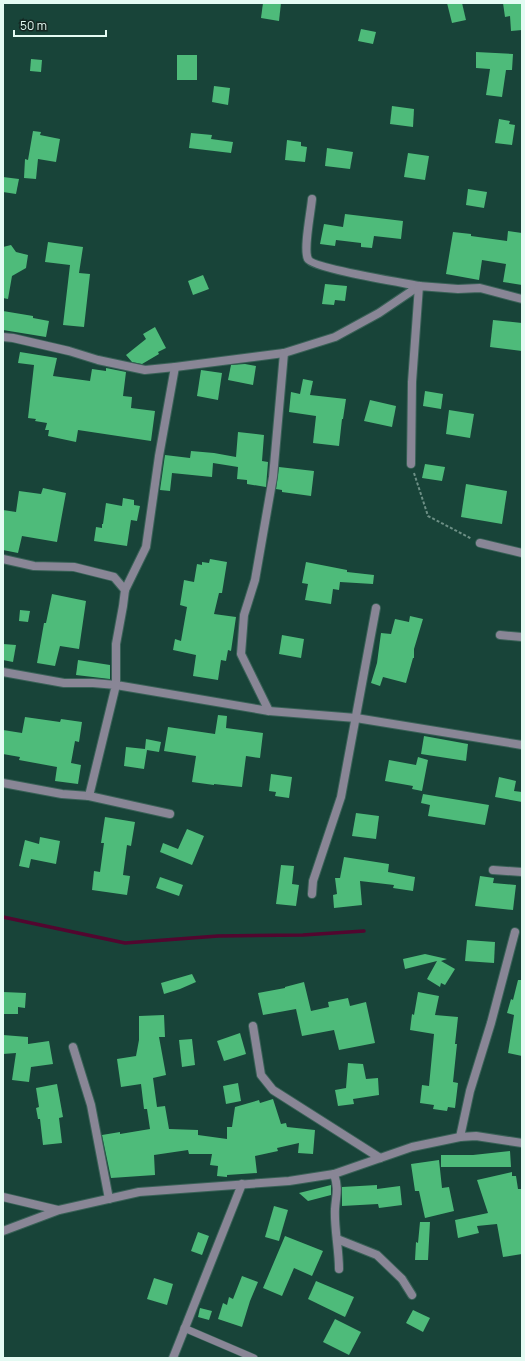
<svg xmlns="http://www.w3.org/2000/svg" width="525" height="1361" font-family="Manrope,sans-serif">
  <rect width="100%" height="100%" fill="#184439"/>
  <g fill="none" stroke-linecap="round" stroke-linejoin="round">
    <polyline stroke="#52062f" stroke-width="3.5" points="3,917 125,943 218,936 303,935 364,931"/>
  </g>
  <g fill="#4ebb7a">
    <polygon points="263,3 281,3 279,21 261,18"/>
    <polygon points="447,3 462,3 466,20 452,23"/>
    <polygon points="503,3 522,3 522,30 511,31 510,16 505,17"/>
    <polygon points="361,29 376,32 373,44 358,41"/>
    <polygon points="476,52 513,54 512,70 506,70 502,97 486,95 490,69 476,68"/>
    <rect x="177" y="55" width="20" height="25"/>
    <polygon points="31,59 42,60 41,72 30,71"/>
    <polygon points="214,86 230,88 228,105 212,102"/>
    <polygon points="392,106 414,109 413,127 390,124"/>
    <polygon points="499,119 510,121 509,124 515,125 512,145 495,143"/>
    <polygon points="33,131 41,132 40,135 60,139 56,162 38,159 36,179 24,178 25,159 28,160"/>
    <polygon points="191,133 212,135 211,139 233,142 231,153 189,148"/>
    <polygon points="287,140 301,142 301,146 307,147 305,162 285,160"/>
    <polygon points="327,148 353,152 350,169 325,166"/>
    <polygon points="408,153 429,156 425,180 404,177"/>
    <polygon points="3,177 19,179 16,194 3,192"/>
    <polygon points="468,189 487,192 484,208 466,205"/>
    <polygon points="345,214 403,221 401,239 374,236 372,248 361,247 361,243 336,240 335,246 320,244 324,224 343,227"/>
    <polygon points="508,231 522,233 522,285 503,282 506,264 482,260 479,280 446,274 453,232 471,234 471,236 507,241"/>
    <polygon points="48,242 83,247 79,273 90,274 84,327 63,325 70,265 45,262"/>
    <polygon points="11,245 16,252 28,255 26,268 12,276 8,299 3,298 3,247"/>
    <polygon points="203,275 209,289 193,295 188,281"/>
    <polygon points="325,284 347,286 345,301 335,300 334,305 322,304"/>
    <polygon points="3,311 33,316 33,318 49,321 46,337 3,330"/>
    <polygon points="493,320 522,323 522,351 490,347"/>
    <polygon points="155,327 166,348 158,352 159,354 142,364 132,362 126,355 146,339 143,334"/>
    <polygon points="20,352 57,358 53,376 90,381 92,369 106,371 106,368 126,372 123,396 132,397 131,408 155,411 151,441 78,430 76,442 48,436 49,430 45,430 47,423 35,421 36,419 28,418 34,365 18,363"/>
    <polygon points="245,364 256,366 253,385 228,380 231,365"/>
    <polygon points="201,370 222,373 218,400 197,396"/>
    <polygon points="303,379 313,381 310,395 346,399 343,419 342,419 339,446 313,443 316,416 289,412 291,392 300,394"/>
    <polygon points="425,391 443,394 441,409 423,406"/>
    <polygon points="370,400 396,406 392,427 364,421"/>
    <polygon points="449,410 474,414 470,438 446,434"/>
    <polygon points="238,432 264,435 262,461 268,462 266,487 247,484 247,480 237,479 238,467 213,463 212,477 172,473 170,491 160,490 165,455 190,458 191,451 214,453 236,457"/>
    <polygon points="425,464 445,467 442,481 422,478"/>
    <polygon points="279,467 314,471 311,496 282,492 282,490 276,489"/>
    <polygon points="466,484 507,491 502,524 461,517"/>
    <polygon points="43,488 66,493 57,542 22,536 18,553 3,550 3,510 16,512 19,491 41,494"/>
    <polygon points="123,498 134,500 134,505 140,506 137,521 131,520 127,546 94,541 96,527 102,528 102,524 103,524 106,503 122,506"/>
    <polygon points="210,559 227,562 222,593 219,593 214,614 236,617 231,651 228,650 226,661 221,660 218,680 193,676 196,655 173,650 175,639 181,641 187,607 180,605 184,580 194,582 197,564 202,565 202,562 209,563"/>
    <polygon points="306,562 347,570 347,572 374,575 373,584 340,582 339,590 333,589 331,604 305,600 308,584 302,583"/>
    <polygon points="52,594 86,601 79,649 60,646 55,666 37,663 44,623 46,623"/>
    <polygon points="20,610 30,611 28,622 19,621"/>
    <polygon points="410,616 423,619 414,649 414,658 413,658 406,683 383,677 380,686 371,683 377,663 381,633 391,634 395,619 409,622"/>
    <polygon points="282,635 304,639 301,658 279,654"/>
    <polygon points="3,644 16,645 13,662 3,660"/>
    <polygon points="78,660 110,665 110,679 76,675"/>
    <polygon points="218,715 227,716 226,728 263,733 260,758 246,756 242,787 214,784 214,785 192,782 196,756 164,751 168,727 215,734"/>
    <polygon points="25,717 60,722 61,719 82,722 79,742 75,741 71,763 81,765 78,784 55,781 57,767 19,760 20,757 3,754 3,730 22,733"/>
    <polygon points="424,736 468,744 466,761 421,754"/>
    <polygon points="146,739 161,742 159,752 147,750 144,769 124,766 126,747 145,749"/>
    <polygon points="418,757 428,760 422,791 412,789 413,786 385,781 389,760 416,765"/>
    <polygon points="271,774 292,777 289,798 275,796 276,792 269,791"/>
    <polygon points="499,777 516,781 514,791 522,792 522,802 495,797"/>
    <polygon points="423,794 489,805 485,825 428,816 430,805 421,803"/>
    <polygon points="356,813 379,816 376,839 352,836"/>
    <polygon points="105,817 135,822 131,846 127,845 123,875 130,876 127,895 92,890 94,871 100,872 104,843 101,843"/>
    <polygon points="187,829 204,836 192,865 160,852 163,843 178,849"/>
    <polygon points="40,837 60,841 56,864 31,859 29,868 19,866 25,840 39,844"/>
    <polygon points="344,857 389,864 388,872 415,877 413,891 393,888 394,885 360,881 362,905 334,908 333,895 337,894 335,878 340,878"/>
    <polygon points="281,865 294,866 292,884 299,885 296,906 276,904"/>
    <polygon points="480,876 494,878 493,883 516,885 513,910 475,906"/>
    <polygon points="160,877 183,885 179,896 156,888"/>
    <polygon points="467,940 495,942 494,963 465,961"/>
    <polygon points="425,954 447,959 441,961 455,969 445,985 441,983 440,987 427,979 437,961 405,969 403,959"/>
    <polygon points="192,974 196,982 180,989 164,994 161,983"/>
    <polygon points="518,980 522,980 522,1056 508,1053 514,1015 507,1013 511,999 513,1000"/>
    <polygon points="304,982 311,1011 329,1007 328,1002 348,998 350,1006 366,1002 375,1043 339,1050 334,1030 302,1036 296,1009 263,1015 258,993 285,988 285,987"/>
    <polygon points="3,992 26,993 25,1008 18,1007 18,1014 3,1014"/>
    <polygon points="418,992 439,996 435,1015 458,1017 455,1044 457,1044 453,1082 458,1083 455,1108 448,1107 447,1111 433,1109 434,1105 420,1103 422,1085 429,1086 434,1034 410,1030 412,1014 414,1015"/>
    <polygon points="164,1015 165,1037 159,1037 166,1075 153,1078 157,1107 165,1106 169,1129 198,1130 198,1135 227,1139 227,1127 232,1127 235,1107 259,1100 260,1103 273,1099 281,1124 286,1123 287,1127 315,1130 313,1154 298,1153 299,1143 277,1148 278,1151 255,1156 257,1173 227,1175 227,1177 217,1176 218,1166 210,1165 212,1154 189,1154 188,1150 154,1155 155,1175 111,1178 102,1135 120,1132 120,1134 150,1129 147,1109 144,1109 141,1084 121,1087 117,1059 136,1056 139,1040 139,1016"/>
    <polygon points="240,1033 246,1054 224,1061 217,1041"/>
    <polygon points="3,1035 28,1037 28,1044 49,1041 53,1064 31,1067 29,1082 12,1080 16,1053 3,1054"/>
    <polygon points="192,1039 195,1065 182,1067 179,1040"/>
    <polygon points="348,1063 363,1064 366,1079 378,1078 379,1095 353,1099 354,1104 338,1106 335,1090 346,1088"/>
    <polygon points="238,1083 241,1101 226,1104 223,1086"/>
    <polygon points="57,1084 63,1117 59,1118 62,1143 43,1145 40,1119 38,1119 36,1108 39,1107 36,1088"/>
    <polygon points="510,1151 511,1167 441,1167 441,1155 473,1155"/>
    <polygon points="439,1160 442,1188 449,1187 454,1211 425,1218 419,1191 415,1191 411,1164"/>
    <polygon points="512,1172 512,1176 516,1176 518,1189 522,1189 522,1254 503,1257 497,1224 477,1226 479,1233 458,1238 455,1220 488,1213 477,1180"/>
    <polygon points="331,1185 331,1195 308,1201 299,1193"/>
    <polygon points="377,1185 377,1189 400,1186 402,1205 379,1208 378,1204 342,1206 342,1187"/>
    <polygon points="274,1206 288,1210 279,1241 265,1237"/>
    <polygon points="420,1222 430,1222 428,1260 415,1260 416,1242 418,1243"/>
    <polygon points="198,1232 209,1236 202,1255 191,1251"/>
    <polygon points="285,1236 323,1251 312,1276 294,1268 282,1296 263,1288"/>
    <polygon points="242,1276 258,1282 250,1301 242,1327 218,1319 223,1303 227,1305 229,1297 233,1299"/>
    <polygon points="154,1278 173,1284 167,1305 147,1299"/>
    <polygon points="316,1281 354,1297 345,1317 308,1299"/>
    <polygon points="200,1308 212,1311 209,1320 198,1317"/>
    <polygon points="413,1310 430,1318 423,1332 406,1323"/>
    <polygon points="335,1319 361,1332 349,1355 323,1342"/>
  </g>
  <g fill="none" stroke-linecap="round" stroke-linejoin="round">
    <defs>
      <polyline id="service" points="184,1328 254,1358"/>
      <g id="minor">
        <path d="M312 199C311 211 303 250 308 259 312 268 404 283 419 286"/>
        <polyline points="3,337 13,338 69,351 98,360 145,370 175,367 284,353 335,337 379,313 419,286"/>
        <polyline points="411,464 412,382 419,286 458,289 480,288 522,299"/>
        <polyline points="480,543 522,553"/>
        <polyline points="3,559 34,566 74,567 114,577 125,590 123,606 116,644 116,685 269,711 356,718 522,745"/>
        <polyline points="125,590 146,547 159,456 175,367"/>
        <polyline points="500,635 522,637"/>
        <polyline points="3,672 64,683 93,683 116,685 89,796 62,794 3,783"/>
        <polyline points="269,711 241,654 244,615 255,580 273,477 284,353"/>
        <polyline points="89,796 170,814"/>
        <polyline points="493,870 522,872"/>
        <polyline points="312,894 313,881 341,797 376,608"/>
        <polyline points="253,1026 261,1075 273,1090 380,1158"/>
        <polyline points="73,1047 91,1105 109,1199"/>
        <polyline points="460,1137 470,1091 491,1023 515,932"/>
        <path d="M334 1174C339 1189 336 1195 335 1209 334 1228 339 1249 339 1269"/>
        <polyline points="3,1197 58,1210"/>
        <polyline points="3,1231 59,1210 139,1192 289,1181 334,1174 412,1147 460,1137 476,1136 522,1143"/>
        <polyline points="337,1239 377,1255 402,1279 412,1295"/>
        <polyline points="173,1358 242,1184"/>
      </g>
    </defs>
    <use href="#service" stroke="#396157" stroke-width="8"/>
    <use href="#minor" stroke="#396157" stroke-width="10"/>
    <polyline stroke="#6c8f85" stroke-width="2" stroke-dasharray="3 2" stroke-linecap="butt" points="414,473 428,516 472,539"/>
    <use href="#service" stroke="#898696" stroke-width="7"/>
    <use href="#minor" stroke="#898696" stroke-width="8"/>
  </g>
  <rect width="525" height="1361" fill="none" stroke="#e4fbf3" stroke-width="8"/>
  <path d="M14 30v6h92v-6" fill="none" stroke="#e4fbf3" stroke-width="2"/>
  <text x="20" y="30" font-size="12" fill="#e4fbf3" stroke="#142621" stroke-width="3" paint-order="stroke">50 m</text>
</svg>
